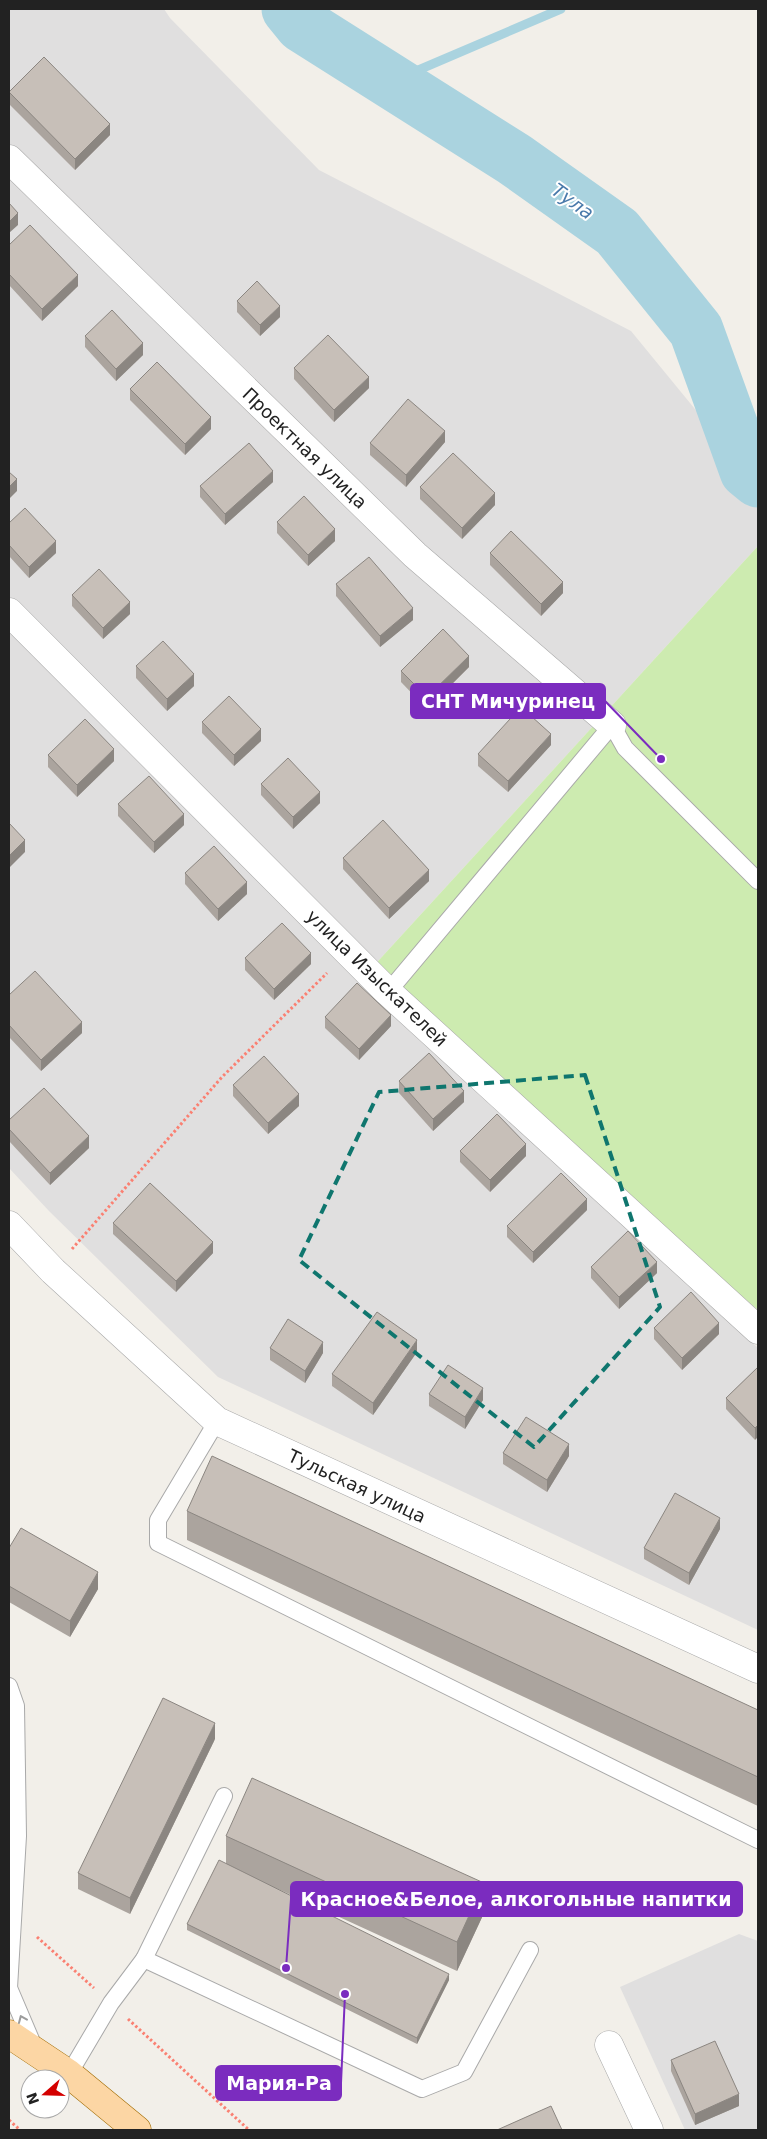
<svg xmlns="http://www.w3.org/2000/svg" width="767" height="2139" font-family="'DejaVu Sans',sans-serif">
  <rect width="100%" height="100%" fill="#f2efe9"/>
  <g fill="#e0dfdf">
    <polygon points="9,9 164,9 170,18 319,170 631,331 758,486 758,546 369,971 758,1348 758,1630 218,1377 49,1211 9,1168"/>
    <polygon points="739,1934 758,1941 758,2130 685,2130 620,1987"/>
  </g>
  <polygon fill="#cdebb0" points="758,546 758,1310 388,992 369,971"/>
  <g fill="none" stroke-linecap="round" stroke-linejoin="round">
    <polyline stroke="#aad3df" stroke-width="9" points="302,25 402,77 561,9"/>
    <polyline stroke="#aad3df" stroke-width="55" points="289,9 302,25 514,159 617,232 696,330 747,471 758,480"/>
    <defs>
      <g id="service">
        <polyline points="388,992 612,725 625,748 758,881"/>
        <polyline points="217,1421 158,1520 158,1543 758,1840"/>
        <polyline points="9,1686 16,1706 18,1836 9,1988"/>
        <polyline points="224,1796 144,1959 422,2089 464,2072 530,1950"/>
        <polyline points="9,1988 35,2049"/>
        <polyline points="69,2074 111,2003 144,1959"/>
      </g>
      <g id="minor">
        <polyline points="9,159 415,555 612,725"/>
        <polyline points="9,612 388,992 758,1330"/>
        <polyline points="9,1225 53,1271 217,1421 758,1669"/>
        <polyline points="609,2045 649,2130"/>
      </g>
      <polyline id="primary" points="9,2034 69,2074 137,2130"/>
    </defs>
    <use href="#service" stroke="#a9a9a9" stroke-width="18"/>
    <use href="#minor" stroke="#a9a9a9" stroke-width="29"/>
    <use href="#primary" stroke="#a06b00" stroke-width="29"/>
    <g stroke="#fa8072" stroke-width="3" stroke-dasharray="2.5 2.5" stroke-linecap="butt">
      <polyline points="72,1249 222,1077 327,973"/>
      <polyline points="37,1937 94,1988"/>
      <polyline points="128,2019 249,2130"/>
      <polyline points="9,2120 20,2130"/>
    </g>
    <use href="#service" stroke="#fff" stroke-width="16"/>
    <use href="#minor" stroke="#fff" stroke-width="28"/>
    <use href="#primary" stroke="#fcd6a4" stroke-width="28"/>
  </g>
  <g fill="#aba49e">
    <polygon points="9,92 110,135 75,170 9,104"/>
    <polygon points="9,245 78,286 42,321 9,285"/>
    <polygon points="237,301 280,317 260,336 237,312"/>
    <polygon points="85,336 143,355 116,381 85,347"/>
    <polygon points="294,368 369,388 334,422 294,379"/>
    <polygon points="130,389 211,429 185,455 130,400"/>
    <polygon points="445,442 406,487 370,455 370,443"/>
    <polygon points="273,482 225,525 200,497 200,486"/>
    <polygon points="420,487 495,505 462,539 420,499"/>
    <polygon points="277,522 335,541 308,566 277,533"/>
    <polygon points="9,523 56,553 29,578 9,556"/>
    <polygon points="490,553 563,593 541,616 490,565"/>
    <polygon points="336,584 413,620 380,647 336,596"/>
    <polygon points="72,595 130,614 103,639 72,606"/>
    <polygon points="136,666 194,686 167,711 136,678"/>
    <polygon points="469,667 427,709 401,682 401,671"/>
    <polygon points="202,722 261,741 234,766 202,733"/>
    <polygon points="551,745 508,792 478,766 478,754"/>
    <polygon points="48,755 114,761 77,797 48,767"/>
    <polygon points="261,784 320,803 293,829 261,795"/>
    <polygon points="118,804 184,825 154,853 118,816"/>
    <polygon points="343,858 429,881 389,919 343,869"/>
    <polygon points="185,873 247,894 218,921 185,884"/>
    <polygon points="245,958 311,964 274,1000 245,970"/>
    <polygon points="9,995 82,1033 41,1071 9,1037"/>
    <polygon points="325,1017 391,1026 359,1060 325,1028"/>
    <polygon points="399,1081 464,1102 433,1131 399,1093"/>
    <polygon points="233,1085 299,1106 268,1134 233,1096"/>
    <polygon points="9,1120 89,1148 50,1185 9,1141"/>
    <polygon points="460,1151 526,1156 490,1192 460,1162"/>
    <polygon points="587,1210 533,1263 507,1237 507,1226"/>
    <polygon points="113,1223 213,1253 176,1292 113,1234"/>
    <polygon points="591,1267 657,1273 619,1309 591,1278"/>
    <polygon points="654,1328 719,1334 682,1370 654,1339"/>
    <polygon points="270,1348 323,1353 305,1383 270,1360"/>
    <polygon points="417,1352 373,1415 332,1386 332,1374"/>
    <polygon points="758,1367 755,1440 726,1409 726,1398"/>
    <polygon points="429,1394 483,1400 465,1429 429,1406"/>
    <polygon points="503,1453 569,1456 547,1492 503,1464"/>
    <polygon points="187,1511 758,1710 758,1806 187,1540"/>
    <polygon points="720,1529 689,1585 644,1559 644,1548"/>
    <polygon points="9,1548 98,1589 70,1637 9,1602"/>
    <polygon points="215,1739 130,1914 78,1889 78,1873"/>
    <polygon points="226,1836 484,1913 457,1971 276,1888 449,1980 417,2044 187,1930 187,1924 226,1864"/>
    <polygon points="671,2060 739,2106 695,2125 671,2071"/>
  </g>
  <g fill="#8b8681">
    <polygon points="110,124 110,135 75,170 75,159"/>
    <polygon points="18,213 18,225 9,233 9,222"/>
    <polygon points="78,275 78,286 42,321 42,309"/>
    <polygon points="280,306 280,317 260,336 260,325"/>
    <polygon points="143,343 143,355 116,381 116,369"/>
    <polygon points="369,377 369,388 334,422 334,410"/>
    <polygon points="211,417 211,429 185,455 185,444"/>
    <polygon points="445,431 445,442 406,487 406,475"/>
    <polygon points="273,471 273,482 225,525 225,514"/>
    <polygon points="17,479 17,491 9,499 9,487"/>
    <polygon points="495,493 495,505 462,539 462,528"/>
    <polygon points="335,529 335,541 308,566 308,555"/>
    <polygon points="56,541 56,553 29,578 29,567"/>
    <polygon points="563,582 563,593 541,616 541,604"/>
    <polygon points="130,602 130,614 103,639 103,628"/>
    <polygon points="413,608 413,620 380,647 380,636"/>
    <polygon points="469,656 469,667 427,709 427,697"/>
    <polygon points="194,674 194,686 167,711 167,699"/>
    <polygon points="261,729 261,741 234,766 234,755"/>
    <polygon points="551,734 551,745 508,792 508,781"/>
    <polygon points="114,749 114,761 77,797 77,785"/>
    <polygon points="320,792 320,803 293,829 293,817"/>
    <polygon points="184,814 184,825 154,853 154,842"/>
    <polygon points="25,840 25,852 9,868 9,856"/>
    <polygon points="429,870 429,881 389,919 389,908"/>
    <polygon points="247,882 247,894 218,921 218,909"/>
    <polygon points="311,953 311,964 274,1000 274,989"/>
    <polygon points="391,1015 391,1026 359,1060 359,1049"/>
    <polygon points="82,1022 82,1033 41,1071 41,1060"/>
    <polygon points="464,1091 464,1102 433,1131 433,1119"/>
    <polygon points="299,1094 299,1106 268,1134 268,1123"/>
    <polygon points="89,1136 89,1148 50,1185 50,1173"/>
    <polygon points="526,1144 526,1156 490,1192 490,1180"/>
    <polygon points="587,1199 587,1210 533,1263 533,1252"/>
    <polygon points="213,1242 213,1253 176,1292 176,1281"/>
    <polygon points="657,1262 657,1273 619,1309 619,1297"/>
    <polygon points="719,1323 719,1334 682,1370 682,1358"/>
    <polygon points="417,1340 417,1352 373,1415 373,1403"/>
    <polygon points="323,1342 323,1353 305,1383 305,1371"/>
    <polygon points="483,1388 483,1400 465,1429 465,1417"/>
    <polygon points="758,1425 758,1437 755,1440 755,1428"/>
    <polygon points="569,1444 569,1456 547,1492 547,1480"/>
    <polygon points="720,1518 720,1529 689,1585 689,1573"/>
    <polygon points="98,1572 98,1589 70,1637 70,1621"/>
    <polygon points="215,1723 215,1739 130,1914 130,1898"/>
    <polygon points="484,1883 484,1913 457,1971 457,1942"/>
    <polygon points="449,1974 449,1980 417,2044 417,2038"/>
    <polygon points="739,2094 739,2106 695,2125 695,2114"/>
  </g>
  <g fill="#c7bfb8" stroke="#8b8681">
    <polygon points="44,57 110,124 75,159 9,92"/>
    <polygon points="9,203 18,213 9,222"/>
    <polygon points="30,225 78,275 42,309 9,274 9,245"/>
    <polygon points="257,281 280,306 260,325 237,301"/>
    <polygon points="112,310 143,343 116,369 85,336"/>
    <polygon points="328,335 369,377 334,410 294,368"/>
    <polygon points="157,362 211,417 185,444 130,389"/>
    <polygon points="408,399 445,431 406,475 370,443"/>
    <polygon points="249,443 273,471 225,514 200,486"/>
    <polygon points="453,453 495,493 462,528 420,487"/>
    <polygon points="9,472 17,479 9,487"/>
    <polygon points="304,496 335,529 308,555 277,522"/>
    <polygon points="25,508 56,541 29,567 9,545 9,523"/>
    <polygon points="511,531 563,582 541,604 490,553"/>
    <polygon points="369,557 413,608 380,636 336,584"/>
    <polygon points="99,569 130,602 103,628 72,595"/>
    <polygon points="443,629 469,656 427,697 401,671"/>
    <polygon points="163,641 194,674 167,699 136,666"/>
    <polygon points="229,696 261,729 234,755 202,722"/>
    <polygon points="521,707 551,734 508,781 478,754"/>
    <polygon points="85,719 114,749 77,785 48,755"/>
    <polygon points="288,758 320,792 293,817 261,784"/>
    <polygon points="149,776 184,814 154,842 118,804"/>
    <polygon points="383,820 429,870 389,908 343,858"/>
    <polygon points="9,823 25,840 9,856"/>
    <polygon points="214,846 247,882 218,909 185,873"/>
    <polygon points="282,923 311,953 274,989 245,958"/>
    <polygon points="35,971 82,1022 41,1060 9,1025 9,995"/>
    <polygon points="357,983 391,1015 359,1049 325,1017"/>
    <polygon points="429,1053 464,1091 433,1119 399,1081"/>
    <polygon points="264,1056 299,1094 268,1123 233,1085"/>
    <polygon points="44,1088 89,1136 50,1173 9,1129 9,1120"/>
    <polygon points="497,1114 526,1144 490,1180 460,1151"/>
    <polygon points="561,1173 587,1199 533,1252 507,1226"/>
    <polygon points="150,1183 213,1242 176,1281 113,1223"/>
    <polygon points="628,1231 657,1262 619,1297 591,1267"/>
    <polygon points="691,1292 719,1323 682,1358 654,1328"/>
    <polygon points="377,1312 417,1340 373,1403 332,1374"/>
    <polygon points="288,1319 323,1342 305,1371 270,1348"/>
    <polygon points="448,1365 483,1388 465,1417 429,1394"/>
    <polygon points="758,1367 758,1425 755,1428 726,1398"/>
    <polygon points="526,1417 569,1444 547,1480 503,1453"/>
    <polygon points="212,1456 758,1710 758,1777 187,1511"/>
    <polygon points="675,1493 720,1518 689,1573 644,1548"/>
    <polygon points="21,1528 98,1572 70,1621 9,1586 9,1548"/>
    <polygon points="163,1698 215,1723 130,1898 78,1873"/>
    <polygon points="252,1778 484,1883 457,1942 226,1836"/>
    <polygon points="219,1860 449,1974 417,2038 187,1924"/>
    <polygon points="715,2041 739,2094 695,2114 671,2060"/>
    <polygon points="551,2106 562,2130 497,2130"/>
  </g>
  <defs><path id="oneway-chevron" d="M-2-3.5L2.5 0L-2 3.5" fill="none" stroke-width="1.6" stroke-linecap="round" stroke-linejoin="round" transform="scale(1.25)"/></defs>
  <use stroke="#9c9c9c" href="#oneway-chevron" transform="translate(22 2019) rotate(-113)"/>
  <path fill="none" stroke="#0f766e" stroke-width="4" stroke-dasharray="10 6" stroke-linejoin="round" d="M585 1075 660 1307 534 1447 299 1260 379 1092Z"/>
  <g text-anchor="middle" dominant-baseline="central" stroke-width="4" stroke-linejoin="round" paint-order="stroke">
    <g font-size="18" fill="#222" stroke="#fff">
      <text transform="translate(305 448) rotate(44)">Проектная улица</text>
      <text transform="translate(377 978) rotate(44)">улица Изыскателей</text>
      <text transform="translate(357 1486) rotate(25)">Тульская улица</text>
    </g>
    <g font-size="19" font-style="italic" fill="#4a7aab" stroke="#fff">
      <text transform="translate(573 201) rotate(36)">Тула</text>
    </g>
  </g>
  <path fill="none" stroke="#7b2cbf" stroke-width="2" d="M661 759L605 701M286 1968L291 1899M345 1994L341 2083"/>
  <g fill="#7b2cbf" stroke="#fff" stroke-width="2">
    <circle cx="661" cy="759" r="5"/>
    <circle cx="286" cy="1968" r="5"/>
    <circle cx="345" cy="1994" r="5"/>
  </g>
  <g fill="#7b2cbf" stroke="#7b2cbf" stroke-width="2">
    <rect x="411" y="684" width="194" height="34" rx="5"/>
    <rect x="291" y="1882" width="451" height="34" rx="5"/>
    <rect x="216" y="2066" width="125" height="34" rx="5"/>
  </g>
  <g font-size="19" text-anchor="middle" font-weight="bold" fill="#fff">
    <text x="508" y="708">СНТ Мичуринец</text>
    <text x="516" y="1906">Красное&amp;Белое, алкогольные напитки</text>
    <text x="279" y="2090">Мария-Ра</text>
  </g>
  <rect width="767" height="2139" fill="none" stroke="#222222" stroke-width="20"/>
  <g transform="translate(45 2094) rotate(250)"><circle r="24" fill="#ffffff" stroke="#a7a7a7"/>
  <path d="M0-4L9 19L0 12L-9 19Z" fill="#d40000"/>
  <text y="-8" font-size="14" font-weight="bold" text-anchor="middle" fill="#222222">N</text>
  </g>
</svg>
